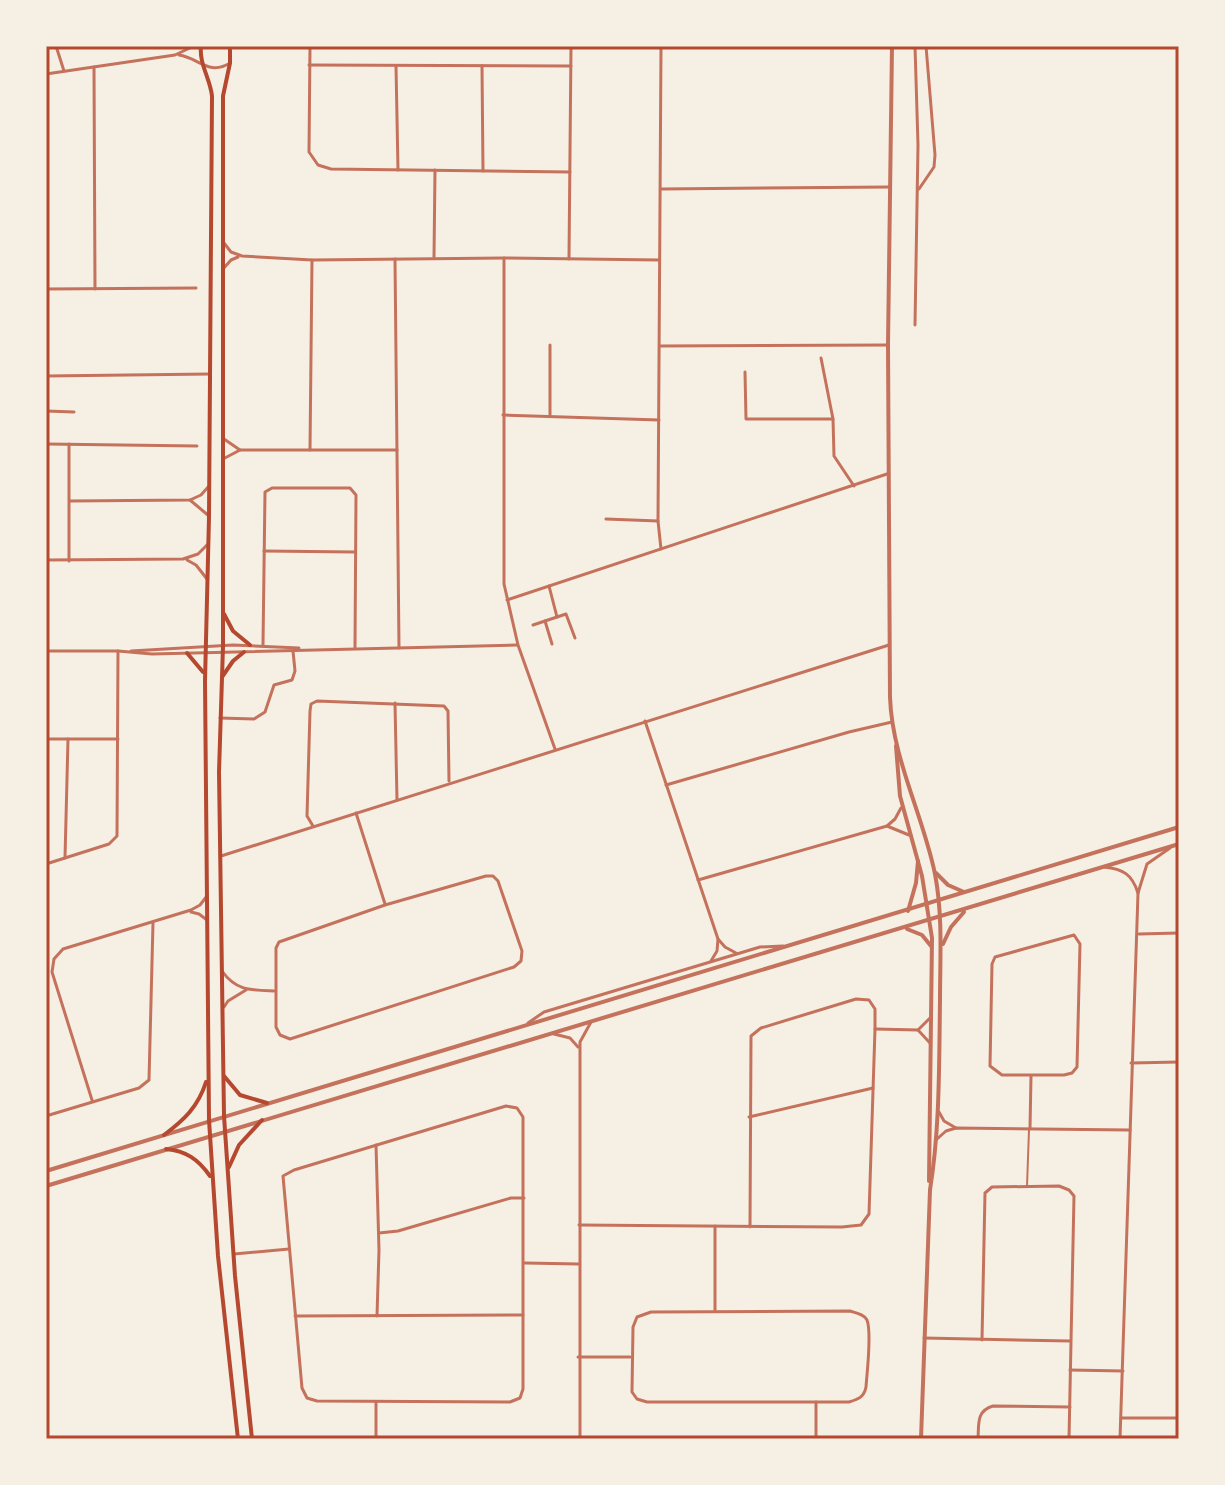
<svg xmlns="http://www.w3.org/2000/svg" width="1225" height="1485" font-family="Roboto,sans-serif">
  <rect width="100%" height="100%" fill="#f6efe4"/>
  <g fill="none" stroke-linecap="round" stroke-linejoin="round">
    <polyline stroke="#c5725c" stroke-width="2" points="1027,1186 1029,1130"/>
    <g stroke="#c5725c" stroke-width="3">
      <polyline points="56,46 64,71"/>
      <polyline points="310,46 309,152 318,165 331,169 570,172"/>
      <polyline points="915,46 918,145 915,325"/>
      <path d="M179 55C199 58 209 76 230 63"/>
      <polyline points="309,65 571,66"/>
      <polyline points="396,66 398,170"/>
      <polyline points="482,66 483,171"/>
      <polyline points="94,67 95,289"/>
      <polyline points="46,74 175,55 194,46"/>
      <polyline points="661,189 890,187"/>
      <polyline points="919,189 934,167 935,155 926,46"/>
      <polyline points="224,243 231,252 242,256 312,260 504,258 659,260"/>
      <polyline points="434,258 435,170"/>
      <polyline points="504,258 504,584 518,645 555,749"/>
      <polyline points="395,259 399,648"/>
      <polyline points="569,259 571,46"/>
      <polyline points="223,269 231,260 238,257"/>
      <polyline points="46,289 196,288"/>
      <polyline points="660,346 888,345"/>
      <polyline points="821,358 833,419 834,456 854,486"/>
      <polyline points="745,372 746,419 833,419"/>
      <polyline points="46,376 210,374"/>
      <polyline points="46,411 74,412"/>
      <polyline points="503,415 659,420"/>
      <polyline points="550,416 550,345"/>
      <polyline points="224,439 240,450"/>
      <polyline points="46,444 197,446"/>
      <polyline points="310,450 312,260"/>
      <polyline points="223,459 240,450 397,450"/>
      <polyline points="190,500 209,516"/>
      <polyline points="70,501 190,500 201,495 209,486"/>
      <polyline points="606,519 658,521"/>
      <polyline points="661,549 658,521 661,46"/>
      <polyline points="264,551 355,552"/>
      <polyline points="46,560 183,559 198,554 208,544"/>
      <polyline points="187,560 196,565 207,579"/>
      <polyline points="69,561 69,444"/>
      <polyline points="549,586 557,617 566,614 575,638"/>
      <polyline points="507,600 887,474"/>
      <polyline points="545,621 552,644"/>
      <polyline points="533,625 557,617"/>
      <polyline points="263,645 265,492 272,488 350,488 356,495 355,648"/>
      <polyline points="46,651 118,651 152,654 517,645"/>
      <polyline points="131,651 233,645 299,648"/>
      <polyline points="395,703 397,800"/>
      <polyline points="220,718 254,719 265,712 274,685 292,680 295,671 293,651"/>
      <polyline points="645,721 718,939 725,947 736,953"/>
      <polyline points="46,739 118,739"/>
      <polyline points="666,785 849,732 892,722"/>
      <polyline points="356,813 385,904"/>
      <polyline points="313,826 307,816 310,711 311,704 317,701 444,706 448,711 449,781"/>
      <polyline points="887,826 909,835"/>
      <polyline points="221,856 889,645"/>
      <polyline points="65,858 68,739"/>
      <polyline points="46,864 109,844 117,836 118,651"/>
      <path d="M1104 867C1123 869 1132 874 1138 893"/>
      <polygon points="486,876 493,876 498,881 522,951 521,961 514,967 290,1039 280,1035 276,1027 276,948 279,942 385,905"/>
      <polyline points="698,880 887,826 895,819 901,808"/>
      <polyline points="191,912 199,914 207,920"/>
      <polyline points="1139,934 1179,933"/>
      <polygon points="1074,935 1080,944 1077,1067 1072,1073 1064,1075 1002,1075 990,1066 992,964 995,957"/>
      <polyline points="711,961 717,951 718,939"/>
      <path d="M222 971C236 991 251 990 274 991"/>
      <polyline points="224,1007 228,1001 246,990"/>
      <polyline points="528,1023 544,1012 760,947 783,946"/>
      <polyline points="875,1029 918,1030 930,1018"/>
      <polyline points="918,1030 930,1043"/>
      <polyline points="554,1034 570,1038 578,1047"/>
      <polyline points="1131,1063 1179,1062"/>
      <polyline points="92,1100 52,972 54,959 63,949 191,910 200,905 207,896"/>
      <polygon points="506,1106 517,1108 523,1117 523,1389 520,1398 510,1402 317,1401 307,1398 302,1388 283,1176 294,1170"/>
      <polyline points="939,1112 944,1121 956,1128"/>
      <polyline points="46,1116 139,1088 149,1080 153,923"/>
      <polyline points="749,1117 873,1088"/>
      <polyline points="1030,1128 1031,1076"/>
      <polyline points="937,1139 946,1131 956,1128 1130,1130"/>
      <polyline points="376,1145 379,1250 377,1316"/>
      <polyline points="579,1225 842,1227 861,1225 869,1214 875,1029 875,1009 869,1000 856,999 761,1028 751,1036 750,1227"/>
      <polyline points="715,1226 715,1310"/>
      <polyline points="379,1233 398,1231 511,1198 524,1198"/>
      <polyline points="234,1254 289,1249"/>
      <polyline points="525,1263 579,1264"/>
      <path d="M850 1311C856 1313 864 1314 867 1320 872 1333 867 1372 866 1387 864 1397 859 1399 849 1402H647L637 1399 632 1392 633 1327 637 1317 651 1312Z"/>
      <polyline points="295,1316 523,1315"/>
      <polyline points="924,1338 1070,1341"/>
      <polyline points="982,1340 985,1193 992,1187 1059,1186 1069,1190 1074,1196 1069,1439"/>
      <polyline points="578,1357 630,1357"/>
      <polyline points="1070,1370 1123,1371"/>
      <polyline points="816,1402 816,1439"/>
      <polyline points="376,1403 376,1439"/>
      <polyline points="1121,1418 1179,1418"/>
      <polyline points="580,1439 580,1042 591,1022"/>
      <path d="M978 1439C979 1424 976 1411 993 1406L1070 1407"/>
      <polyline points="1120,1439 1138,893 1147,864 1170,848"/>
    </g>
    <g stroke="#c5725c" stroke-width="4">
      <path d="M892 46 888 345 890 697C892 758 923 815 935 874 943 916 940 958 940 1001 939 1064 940 1128 930 1190"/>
      <polyline points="896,746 900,796 922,876 932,938 929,1181"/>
      <polyline points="936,873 948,885 964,892"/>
      <polyline points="908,911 916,883 918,861"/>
      <polyline points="907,929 922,935 931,946"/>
      <polyline points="943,944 951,927 964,912"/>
      <polyline points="46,1171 1179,827"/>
      <polyline points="46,1186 1179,844"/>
      <polyline points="921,1439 930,1190"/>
    </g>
    <g stroke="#b5482f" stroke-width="4">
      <path d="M201 46C199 64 210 78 212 96L209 517 205 681 209 1120 218 1256 238 1439"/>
      <polyline points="230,46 230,63 223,96 223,646 219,772 224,1116 235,1276 252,1439"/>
      <polyline points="224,614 233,631 250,645"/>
      <polyline points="187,653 203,672"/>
      <polyline points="222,677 233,661 244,652"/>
      <polyline points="224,1076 240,1095 267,1103"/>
      <path d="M164 1135C184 1120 198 1107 206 1082"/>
      <path d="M166 1149C186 1151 198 1159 210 1176"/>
      <polyline points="229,1167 239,1145 262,1120"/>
    </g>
  </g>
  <rect width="1225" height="1485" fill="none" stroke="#f6efe4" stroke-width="96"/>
  <rect x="48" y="48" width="1129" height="1389" fill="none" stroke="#b5482f" stroke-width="3"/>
</svg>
